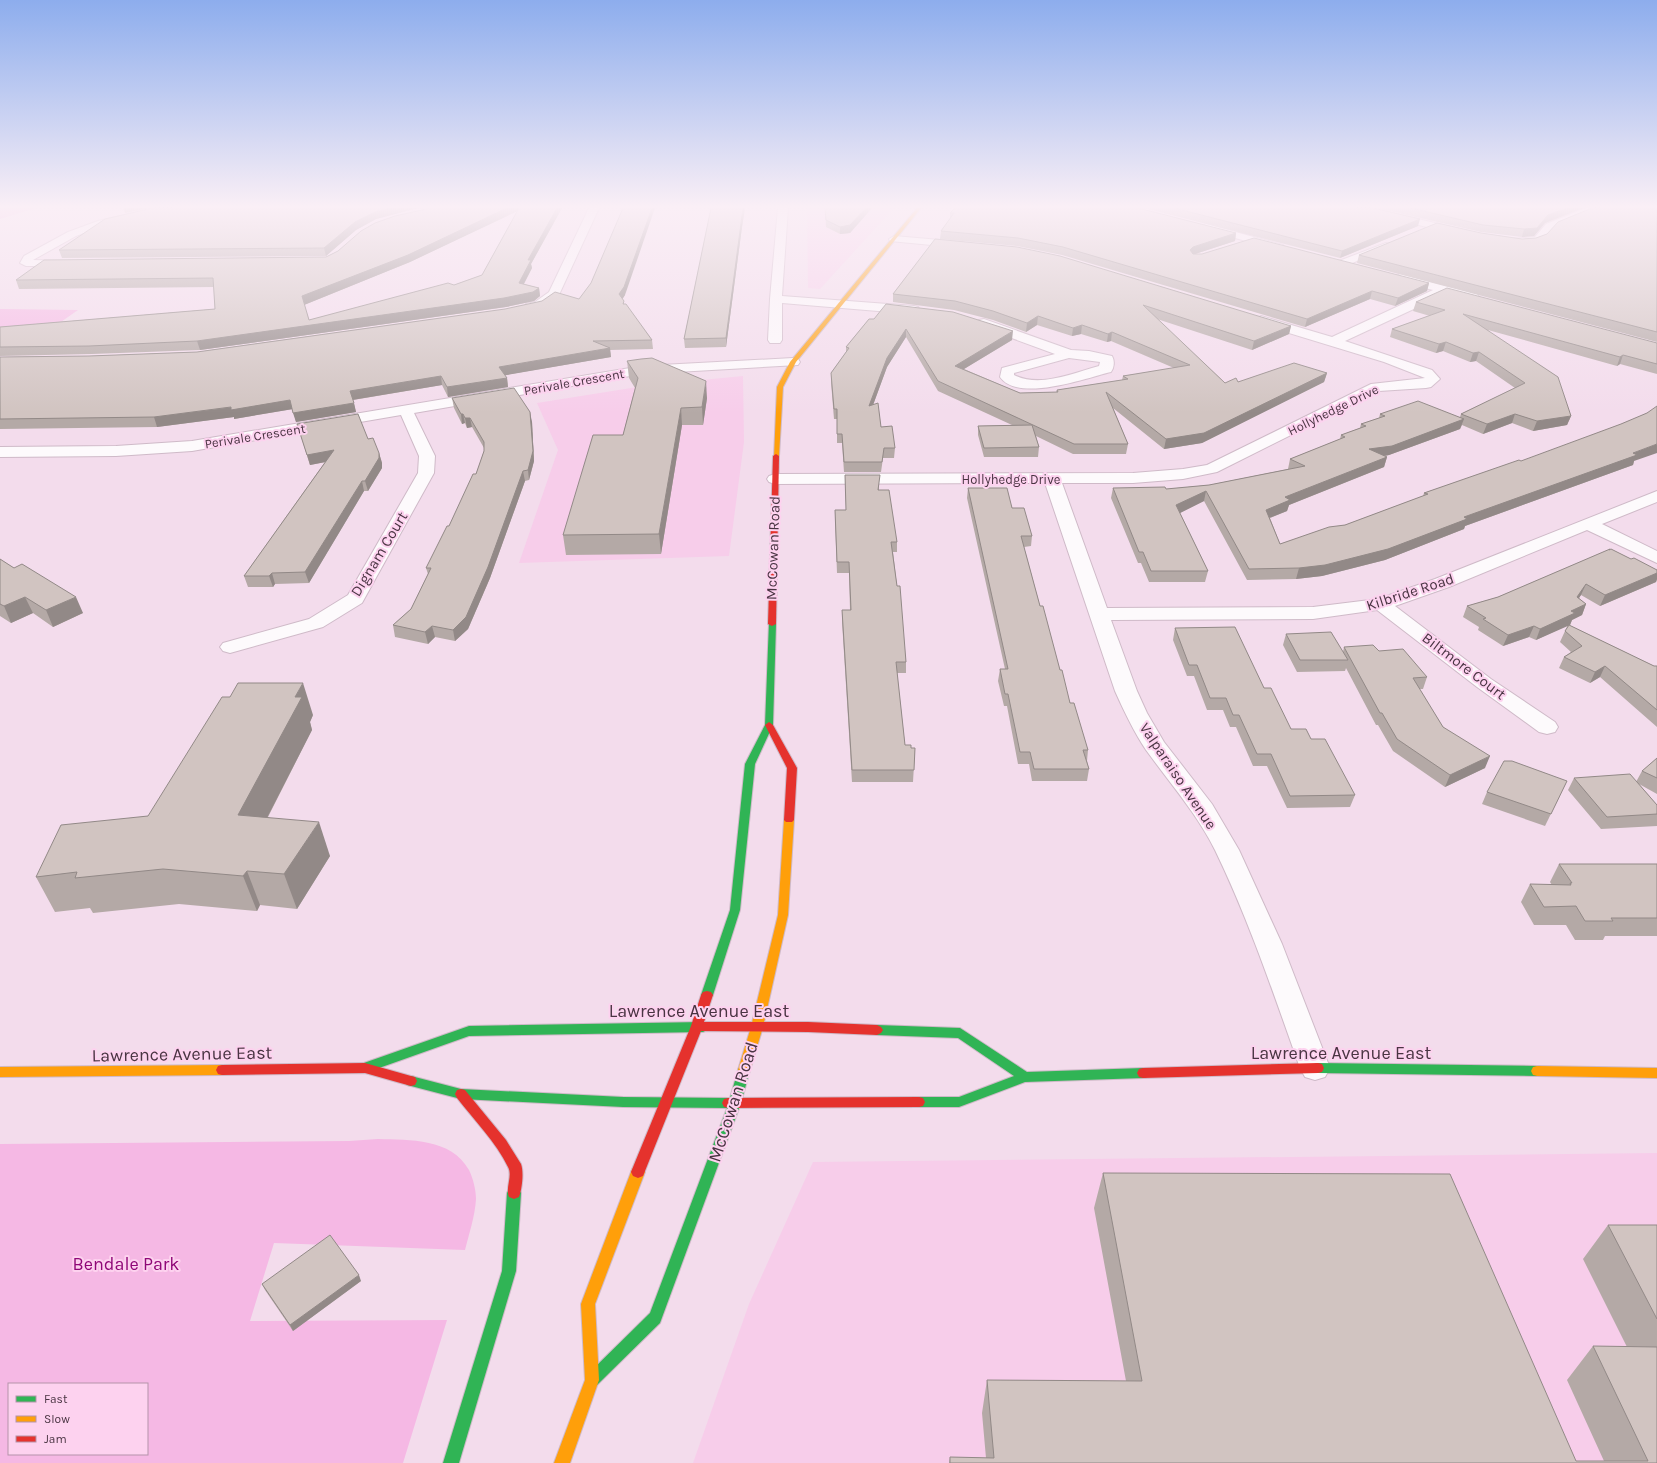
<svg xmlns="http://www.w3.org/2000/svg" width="1657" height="1463" font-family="Karla,sans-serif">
  <rect width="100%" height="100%" fill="#f3dcec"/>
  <g fill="#f7cdea">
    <polygon points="807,208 894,208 820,289 808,288"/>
    <polygon points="743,376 744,442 729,556 519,563 558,450 537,403 650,385"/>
    <polygon points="1657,1153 1657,1463 693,1463 749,1304 813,1162"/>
  </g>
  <g fill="#f5b8e4" fill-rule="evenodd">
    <polygon points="0,309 78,310 58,324 0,329"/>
    <path d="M378 1139C410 1140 451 1138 469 1170 473 1178 476 1190 476 1199 475 1216 469 1234 465 1250L274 1243 250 1321 447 1320 403 1463H0V1144L349 1141ZM9 1384H147V1454H9Z"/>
  </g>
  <polygon fill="#eea8da" points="0,208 36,208 0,219"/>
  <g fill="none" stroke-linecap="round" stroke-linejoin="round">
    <defs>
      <g id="street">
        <polygon points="156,208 174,208 173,210 105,225 76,236 33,260 69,261 75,264 73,266 26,266 20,263 24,256 68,232 98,221"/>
        <polygon points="589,208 599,208 558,297 543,308 530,311 526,310 524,307 526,304 535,302 549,292"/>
        <polygon points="778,208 788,208 782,296 914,306 918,307 920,310 918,313 914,314 782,303 782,340 780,343 770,343 768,340 770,299"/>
        <polygon points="1355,208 1372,208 1464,230 1465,232 1460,235 1356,210"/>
        <polygon points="1586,208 1599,208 1554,228 1543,241 1533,244 1513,245 1507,242 1513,239 1535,237 1546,224"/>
        <polygon points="1206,224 1283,245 1285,247 1279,250 1202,229 1201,227"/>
        <polygon points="894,236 963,242 969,245 963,248 890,241 889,239"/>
        <polygon points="1386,243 1390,244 1392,246 1390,248 1347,265 1343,266 1337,263 1339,261"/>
        <path d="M1400 274 1477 294 1479 297 1473 301 1446 294 1345 341 1432 370 1440 379 1431 387 1426 388 1379 391 1217 472 1183 479 1133 483H1062L1107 608 1313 607 1378 599 1435 579 1657 491V502L1602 524 1657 551V563L1587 530 1449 587 1395 606 1491 679 1555 722 1558 727 1555 732 1547 734 1539 732 1477 687 1377 610 1313 619 1111 620 1137 691 1147 713 1164 742 1212 804 1239 850 1282 944 1330 1068 1325 1077 1315 1080 1305 1077 1300 1068C1274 995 1249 920 1215 850 1197 814 1170 783 1146 750 1134 732 1124 711 1115 691L1045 483 775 484 769 482 767 479 769 476 775 474 1133 473 1183 469 1207 465 1371 384 1425 378 1384 362 1256 323 1255 320 1261 316 1332 337 1433 290 1396 281 1394 278Z"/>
        <path d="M984 319 1071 350 1089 351 1112 356C1115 361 1114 368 1111 372 1086 378 1018 403 1000 377L1002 368 1055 354 979 326 978 323 979 320ZM1069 358 1100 362 1099 366C1073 373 1040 388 1014 375V373Z"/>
        <polygon points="793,358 798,359 800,362 798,365 642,374 414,413 435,456 434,473 362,603 323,627 230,653 223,651 220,647 223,643 309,619 348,595 418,473 419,456 401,415 192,451 116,456 0,457 0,447 116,446 192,441 642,366"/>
      </g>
      <g id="fast">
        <polygon points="769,622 775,622 776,624 773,725 755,764 740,910 713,995 711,998 707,999 703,998 701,995 730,910 745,764 765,725"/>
        <polygon points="703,1022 707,1024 709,1027 707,1030 703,1032 469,1036 365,1073 361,1072 359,1068 361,1064 469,1026"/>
        <polygon points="877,1025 960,1028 1027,1072 1143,1068 1147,1069 1149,1073 1147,1077 1143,1078 1025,1082 959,1107 919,1107 915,1106 913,1102 915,1098 919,1097 959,1097 1014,1076 958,1038 877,1035 873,1033 871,1030 873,1027"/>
        <polygon points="1318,1063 1537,1066 1541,1067 1543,1071 1541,1075 1537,1076 1318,1073 1314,1072 1312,1068 1314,1064"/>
        <polygon points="744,1065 748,1066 750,1070 741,1103 660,1323 597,1385 592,1387 587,1385 585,1380 587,1375 650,1313 727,1108 623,1107 461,1099 411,1086 407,1085 405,1081 407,1077 411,1076 461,1089 623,1097 730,1098 738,1070 740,1066"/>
        <polygon points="514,1187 519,1189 521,1193 516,1271 459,1463 443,1463 502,1271 507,1193 509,1189"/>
      </g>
      <g id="slow">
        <polygon points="917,208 921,208 796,362 783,387 779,456 774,457 777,387 790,362"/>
        <polygon points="789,817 792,818 794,820 788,915 763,1027 750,1070 748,1074 744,1075 740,1074 738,1070 751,1027 778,915 784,820 786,818"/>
        <polygon points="222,1065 226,1066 228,1070 226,1074 222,1075 0,1077 0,1067"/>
        <polygon points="1537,1066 1657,1068 1657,1078 1537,1076 1533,1075 1531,1071 1533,1067"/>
        <polygon points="638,1166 643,1168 645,1172 595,1304 599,1380 570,1463 554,1463 585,1380 581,1304 631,1172 633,1168"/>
      </g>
      <g id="jam">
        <polygon points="776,454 779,456 776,624 772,626 768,624 773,456"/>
        <polygon points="769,722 773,725 797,768 794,820 792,822 786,822 784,820 787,768 765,725"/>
        <polygon points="707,991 711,992 713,995 704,1022 808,1022 877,1025 881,1027 883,1030 881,1033 877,1035 808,1032 701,1031 643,1176 638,1178 633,1176 631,1172 691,1026 701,995 703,992"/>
        <polygon points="365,1063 411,1076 415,1077 417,1081 415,1085 411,1086 365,1073 222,1075 218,1074 216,1070 218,1066 222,1065"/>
        <polygon points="1318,1063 1322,1064 1324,1068 1322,1072 1318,1073 1143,1078 1139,1077 1137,1073 1139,1069 1143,1068"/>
        <path d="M461 1089 465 1090 506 1140 521 1164C524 1172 522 1189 519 1197L514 1199 509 1197C505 1188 513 1176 508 1167 496 1142 474 1120 457 1098L455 1094 457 1090Z"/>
        <polygon points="919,1097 923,1098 925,1102 923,1106 919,1107 728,1108 724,1107 722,1103 724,1099 728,1098"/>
      </g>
    </defs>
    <use href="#street" stroke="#cfbac8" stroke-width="2"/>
    <use href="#fast" stroke="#cfbac8" stroke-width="2"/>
    <use href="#slow" stroke="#cfbac8" stroke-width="2"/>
    <use href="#jam" stroke="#cfbac8" stroke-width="2"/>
    <use href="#street" fill="#fdfafc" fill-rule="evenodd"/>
    <use href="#fast" fill="#30b455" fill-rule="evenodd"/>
    <use href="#slow" fill="#ff9f0a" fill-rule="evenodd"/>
    <use href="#jam" fill="#e5322d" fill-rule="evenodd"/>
  </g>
  <g fill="#b4a9a6" fill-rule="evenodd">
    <polygon points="153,208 425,208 414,209 376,219 356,230 326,256 62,258 59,250"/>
    <path d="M431 208H562L531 264 532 268 524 284 539 288 540 296 534 301 506 307 200 350 92 354 0 356V327L215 309 214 287 19 289 16 280 326 257ZM517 211 482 275 454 285 309 320 304 305 410 262Z"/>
    <polygon points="711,208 745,208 742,227 726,347 685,348 684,339"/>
    <polygon points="825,208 872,208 850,233 840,234 826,227"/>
    <polygon points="1144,208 1373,208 1418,226 1340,258"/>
    <polygon points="1377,208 1583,208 1545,223 1534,236 1522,237 1481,232"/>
    <polygon points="1657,208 1657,342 1357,263 1359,255 1481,233 1522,239 1536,238 1547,234"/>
    <polygon points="950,213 1236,233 1235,241 1195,254 1429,283 1427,291 1395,306 1370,299 1305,327 1062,255 1017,246 940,239 941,231 950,219"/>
    <polygon points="935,239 1291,326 1289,334 1252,350 1157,319 1225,383 1327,373 1324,382 1202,443 1164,449 1113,408 1128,444 1126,454 1073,454 1036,436 1039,447 1038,457 984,457 978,435 978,426 1012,425 938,391 906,337 887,367 873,405 881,427 895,448 894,458 883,458 881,472 844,472 842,443 837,443 837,419 834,419 831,382 831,373 846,352 846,347 869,319 1012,340 964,369 1020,393 1056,392 1057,390 1122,380 1123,376 1174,368 1111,341 1107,342 1081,334 1072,336 1037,325 1026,332 993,320 954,310 893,302 893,294"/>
    <polygon points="625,295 622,299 624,301 624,304 652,340 653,349 610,350 611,357 505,375 507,378 508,387 448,397 442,385 353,400 356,412 296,422 293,409 234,419 234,417 157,427 0,429 0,357 89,356 197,352 579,299"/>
    <polygon points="1416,302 1657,343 1657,374 1620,364 1617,366 1488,330 1571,416 1567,425 1533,431 1512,423 1483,434 1462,425 1460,429 1389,455 1385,456 1387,457 1384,467 1289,505 1287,511 1270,518 1280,544 1345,525 1423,496 1424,493 1521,461 1634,461 1633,465 1465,526 1464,529 1385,560 1322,576 1296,579 1247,580 1204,501 1180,513 1208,571 1205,582 1149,582 1141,563 1138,563 1111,498 1113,488 1166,489 1209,485 1288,469 1290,459 1340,439 1341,435 1360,428 1361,424 1379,418 1380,414 1460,417 1461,414 1515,388 1476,361 1470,362 1443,351 1436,353 1390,337 1392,329 1430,316 1413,311"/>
    <polygon points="627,361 707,398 703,425 682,425 661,554 566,555 563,535 623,435 635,388 629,378"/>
    <polygon points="452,398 532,422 534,461 529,480 525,481 490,578 468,629 455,641 435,637 428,644 395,637 393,625 411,609 428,574 426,568 449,526 476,474 484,451 484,448 472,427 467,428 465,423 462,424 454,408"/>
    <polygon points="297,424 368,439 379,453 382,463 382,468 368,491 364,491 309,583 275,584 273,587 248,587 244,576 325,462 310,465"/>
    <polygon points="845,475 879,485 879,490 897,542 897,552 893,552 906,662 906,673 897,673 905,745 911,748 915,748 913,782 852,782 842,621 842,610 850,610 849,573 837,573 835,520 835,510 846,510"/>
    <polygon points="968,488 1012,508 1032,536 1031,546 1024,547 1040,606 1070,703 1088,750 1087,761 1089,769 1087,781 1032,781 1029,764 1018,764 1007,706 1004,706 998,681 1000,669 1005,669 967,498"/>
    <polygon points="1609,550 1657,570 1657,579 1656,582 1600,606 1581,595 1579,598 1586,604 1582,615 1572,620 1570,625 1569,625 1654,666 1657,666 1657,727 1600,677 1590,683 1559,668 1564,657 1571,652 1560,642 1565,631 1568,625 1536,640 1529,637 1503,646 1478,630 1479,627 1463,617 1467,606 1498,597"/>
    <polygon points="0,559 83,613 53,627 33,613 11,623 0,616"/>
    <polygon points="1175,628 1264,688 1291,729 1311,739 1355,795 1350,807 1287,808 1267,766 1253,766 1236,727 1230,727 1223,710 1207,710 1194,676 1187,676 1173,640"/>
    <polygon points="1286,634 1343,652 1344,647 1379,651 1427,677 1423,689 1419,689 1443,727 1485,768 1445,787 1393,751 1378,725 1376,725 1346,668 1345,671 1297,672 1283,645"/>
    <polygon points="313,715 310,722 312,730 268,817 330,856 297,909 260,905 257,911 179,904 93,913 90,908 55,912 36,877 148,816"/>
    <polygon points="1657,758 1657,794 1639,784 1657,805 1657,826 1601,829 1568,790 1574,778 1636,782 1642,771"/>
    <polygon points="1567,781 1545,826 1482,804 1487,792"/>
    <polygon points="1559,864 1657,864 1657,936 1605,936 1603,940 1575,940 1566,925 1534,925 1521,902 1530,884 1552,885 1550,882"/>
    <polygon points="1103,1173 1576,1461 1604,1461 1567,1380 1593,1346 1627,1347 1583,1259 1608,1225 1657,1225 1657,1463 949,1463 950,1457 986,1458 982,1413 987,1380 1126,1381 1094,1208"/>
    <polygon points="361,1281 293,1331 265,1290 262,1284"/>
  </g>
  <g fill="#928987">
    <polygon points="123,208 150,208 125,213"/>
    <polygon points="391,208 425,208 414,209 376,219 356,230 326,256 324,248 355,222 375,212"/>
    <polygon points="507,208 524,208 410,262 304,305 302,296"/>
    <polygon points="557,208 562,208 531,264 532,268 520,291 519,283 528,260"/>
    <polygon points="652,208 655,208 625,295 620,303 619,294"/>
    <polygon points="743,208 745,208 742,227 726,347 726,338"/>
    <polygon points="866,208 872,208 850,233 840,234 840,227"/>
    <polygon points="1567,208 1583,208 1545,223 1534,236 1522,237 1524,229 1548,215"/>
    <polygon points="1420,219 1418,226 1340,258 1342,251"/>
    <polygon points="1236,233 1235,241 1192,255 1190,250 1193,247"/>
    <polygon points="1429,283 1427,291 1395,306 1398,298"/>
    <polygon points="539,288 540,296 534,301 506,307 200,350 197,341"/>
    <polygon points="1372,291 1370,299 1305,327 1307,319"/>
    <polygon points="1038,316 1037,325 1026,332 1027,323"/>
    <polygon points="1082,325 1081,334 1072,336 1073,328"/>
    <polygon points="1291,326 1289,334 1252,350 1254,341"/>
    <polygon points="906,329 906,337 887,367 869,416 869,406 887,358"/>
    <polygon points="1013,331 1012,340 954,375 955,366"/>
    <polygon points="1112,332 1111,341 1107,342 1108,334"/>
    <polygon points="1446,342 1443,351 1436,353 1439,344"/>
    <polygon points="610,348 611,357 501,376 499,367"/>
    <polygon points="1479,352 1476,361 1470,362 1473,353"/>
    <polygon points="1623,355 1620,364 1617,366 1620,357"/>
    <polygon points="1327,373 1324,382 1202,443 1164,449 1166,439"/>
    <polygon points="441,376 442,385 352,400 350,391"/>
    <polygon points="507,378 508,387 448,397 447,387"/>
    <polygon points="706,381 707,398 703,425 702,407"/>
    <polygon points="290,400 293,409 234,419 234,417 157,427 154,417"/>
    <polygon points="354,403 356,412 296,422 293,413"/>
    <polygon points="681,408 682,425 661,554 659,534"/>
    <polygon points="530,412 532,422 534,461 529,480 528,470"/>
    <polygon points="461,414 463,414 465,423 462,424"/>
    <polygon points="1515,414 1512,423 1483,434 1487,424"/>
    <polygon points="1571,416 1567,425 1533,431 1537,421"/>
    <polygon points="465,418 470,418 472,427 467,428"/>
    <polygon points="1464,419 1460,429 1389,455 1366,459 1369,449"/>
    <polygon points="1657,444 1657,453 1634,461 1633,465 1465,526 1464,529 1385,560 1322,576 1296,579 1299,568 1464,517"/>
    <polygon points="334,450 336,460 310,465 307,455"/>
    <polygon points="379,453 382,463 382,468 368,491 365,481"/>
    <polygon points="1387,457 1384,467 1289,505 1287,511 1264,520 1266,510 1285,497"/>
    <polygon points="523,471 525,481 490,578 468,629 455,641 453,630"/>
    <polygon points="362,481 364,491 309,583 305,572"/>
    <polygon points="1206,491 1204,501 1174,516 1176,505"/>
    <polygon points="272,573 275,584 273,587 269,576"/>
    <polygon points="1657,573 1657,579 1656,582 1600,606 1605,595"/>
    <polygon points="1586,584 1581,595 1572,608 1577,597"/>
    <polygon points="25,597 33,613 11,623 4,606"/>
    <polygon points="76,597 83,613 53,627 46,610"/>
    <polygon points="1586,604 1582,615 1572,620 1570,625 1536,640 1540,629 1571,611"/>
    <polygon points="432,626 435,637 428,644 425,632"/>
    <polygon points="1534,626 1529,637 1503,646 1508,635"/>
    <polygon points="1605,666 1600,677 1590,683 1595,672"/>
    <polygon points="303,683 313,715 310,722 312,730 251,849 238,815 295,697"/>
    <polygon points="1490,756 1485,768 1445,787 1450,775"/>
    <polygon points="319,822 330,856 297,909 284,874"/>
    <polygon points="247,871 260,905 257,911 243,876"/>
    <polygon points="359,1275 361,1281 293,1331 290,1325"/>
  </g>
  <g fill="#d1c4c1" stroke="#928987">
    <polygon points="153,208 391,208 375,212 355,222 324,248 59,250 105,219"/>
    <polygon points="431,208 507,208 408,255 302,296 309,320 448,283 454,285 482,275 519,208 557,208 528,260 531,260 519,283 539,288 533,292 504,298 197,341 89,346 0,347 0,327 215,309 213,278 16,280 44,260 326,257 338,251 361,231 375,223 395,216"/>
    <polygon points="623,208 652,208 624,287 619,294 624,301 623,304 626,304 652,340 593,341 610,348 499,367 507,378 447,387 441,376 350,391 354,403 293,413 290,400 231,410 231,407 154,417 0,419 0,357 89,356 197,352 505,309 542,301 555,292 579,299 591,283"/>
    <polygon points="711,208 743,208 726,338 684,339"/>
    <polygon points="825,208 866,208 850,225 840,227 826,220"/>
    <polygon points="955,208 1138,208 1236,233 1193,247 1190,250 1193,254 1202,254 1254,238 1429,283 1398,298 1372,291 1307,319 1063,247 1018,238 941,231 954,213 950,213"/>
    <polygon points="1174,208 1373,208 1420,219 1342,251"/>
    <polygon points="1411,208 1567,208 1548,215 1537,228 1524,229 1483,225"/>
    <polygon points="1592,208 1657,208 1657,332 1359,255 1437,223 1481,233 1522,239 1536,238 1547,234 1558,222"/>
    <polygon points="935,239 1017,247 1060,256 1291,326 1254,341 1143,305 1225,383 1236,378 1238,382 1294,363 1327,373 1204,433 1166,439 1106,392 1128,444 1074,444 938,381 906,329 887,358 869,406 878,403 881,427 892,426 895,448 884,448 882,462 844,462 842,434 837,434 837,409 834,409 831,373 849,348 846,347 869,319 874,319 886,304 953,312 1013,331 955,366 1020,393 1058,392 1057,390 1128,379 1123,376 1190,365 1112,332 1108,334 1082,325 1073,328 1038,316 1027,323 993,311 955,301 893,294"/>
    <polygon points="1447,288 1657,343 1657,364 1623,355 1620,357 1463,314 1558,377 1571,416 1537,421 1515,414 1487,424 1461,414 1525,383 1479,352 1473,353 1446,342 1439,344 1392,329 1445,310 1416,302"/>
    <polygon points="652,358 706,381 702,407 681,408 659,534 563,535 593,435 623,435 638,378 627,361 641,359"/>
    <polygon points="514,388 530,412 533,451 528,470 523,471 488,567 466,617 453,630 432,626 425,632 393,625 411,609 431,568 426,568 447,526 449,526 473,474 476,474 484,451 484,442 470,418 465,418 463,414 461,414 452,398"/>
    <polygon points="1418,401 1464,419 1392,446 1369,449 1387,457 1285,497 1290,500 1266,510 1280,544 1329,527 1345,525 1428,494 1424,493 1519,460 1521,461 1621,424 1647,413 1657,406 1657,444 1633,453 1637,455 1464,517 1467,519 1388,549 1325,565 1299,568 1249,569 1206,491 1176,505 1208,571 1151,571 1143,552 1139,552 1113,488 1165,487 1166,489 1209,485 1305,466 1290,459 1345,437 1341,435 1366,426 1361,424 1385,416 1380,414"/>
    <polygon points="358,414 368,439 373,438 379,453 379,458 365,481 362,481 305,572 272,573 269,576 244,576 334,450 307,455 297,424"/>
    <polygon points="1032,425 1039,447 984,448 978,426"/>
    <polygon points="845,475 880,475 878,490 889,490 897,542 891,542 897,586 900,586 906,662 896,662 905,745 911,745 911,748 915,748 914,770 852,770 842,610 851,610 849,562 837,562 835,510 846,510"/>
    <polygon points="968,488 1007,488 1012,508 1024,508 1032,536 1021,536 1040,606 1043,606 1060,670 1062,670 1070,703 1074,703 1088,750 1083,750 1089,769 1034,769 1030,752 1020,752 1008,694 1005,694 1000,669 1008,669"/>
    <polygon points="1610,549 1609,550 1611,549 1631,559 1634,558 1657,570 1657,573 1605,595 1586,584 1577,597 1586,604 1571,611 1575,613 1540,629 1534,626 1508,635 1483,619 1486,618 1467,606 1498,597"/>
    <polygon points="0,559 14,568 22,564 76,597 46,610 25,597 4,606 0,604"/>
    <polygon points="1569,625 1654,666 1657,666 1657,710 1605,666 1595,672 1564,657 1582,646 1565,631"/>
    <polygon points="1235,627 1264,688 1271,688 1291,729 1306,729 1311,739 1325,739 1355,795 1290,796 1271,754 1257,754 1239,715 1233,715 1226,698 1210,698 1197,665 1189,665 1175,628"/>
    <polygon points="1331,632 1348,660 1300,660 1286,634"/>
    <polygon points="1373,645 1379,651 1403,649 1427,677 1413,678 1443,727 1490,756 1450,775 1397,739 1382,713 1380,713 1344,647"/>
    <polygon points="238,683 303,683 295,697 302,697 238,815 319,822 284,874 247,871 243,876 163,869 75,878 77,872 36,877 61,825 148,816 222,697 230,697"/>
    <polygon points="1657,758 1657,778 1642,771"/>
    <polygon points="1504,761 1512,761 1567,781 1551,814 1487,792"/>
    <polygon points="1630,774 1657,805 1657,814 1607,817 1574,778"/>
    <polygon points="1559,864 1657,864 1657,918 1611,918 1613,921 1585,921 1576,906 1544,907 1530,884 1571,885 1570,883 1572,883"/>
    <polygon points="1103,1173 1450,1174 1576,1461 1648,1461 1593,1346 1657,1347 1657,1463 950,1463 950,1457 994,1458 987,1380 1142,1381"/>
    <polygon points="1608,1225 1657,1225 1657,1319"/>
    <polygon points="330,1235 359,1275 290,1325 262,1284"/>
  </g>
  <linearGradient id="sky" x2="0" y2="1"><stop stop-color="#8daded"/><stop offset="0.5" stop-color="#faeff6"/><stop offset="1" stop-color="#faeff6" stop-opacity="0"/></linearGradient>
  <rect width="1657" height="413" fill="url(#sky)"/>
  <g text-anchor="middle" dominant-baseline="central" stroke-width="4" stroke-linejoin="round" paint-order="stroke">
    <g font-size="13" fill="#493442" stroke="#fdd2ef">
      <text transform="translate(574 382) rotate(-10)">Perivale Crescent</text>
      <text transform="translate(1333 410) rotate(-26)">Hollyhedge Drive</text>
      <text transform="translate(255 436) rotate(-9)">Perivale Crescent</text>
      <text x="1011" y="479">Hollyhedge Drive</text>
    </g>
    <g font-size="15" fill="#493442" stroke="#fdd2ef">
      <text transform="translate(773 548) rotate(-88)">McCowan Road</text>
      <text transform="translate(379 554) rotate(-59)">Dignam Court</text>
      <text transform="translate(1410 592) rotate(-18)">Kilbride Road</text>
      <text transform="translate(1464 666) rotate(37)">Biltmore Court</text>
      <text transform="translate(1178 776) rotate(56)">Valparaiso Avenue</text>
    </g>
    <g font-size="18" fill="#493442" stroke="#fdd2ef">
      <text x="699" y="1011">Lawrence Avenue East</text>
      <text x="1341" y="1053">Lawrence Avenue East</text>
      <text transform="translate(182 1054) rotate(-1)">Lawrence Avenue East</text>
      <text transform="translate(733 1102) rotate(-72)">McCowan Road</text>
    </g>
    <g font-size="18" fill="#8f0777" stroke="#fdd2ef">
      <text x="126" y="1264">Bendale Park</text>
    </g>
  </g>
  <rect x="8" y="1383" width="140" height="72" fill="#fdd2ef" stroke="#b593aa"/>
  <rect x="16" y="1396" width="20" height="6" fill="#30b455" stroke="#b593aa"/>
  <text x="44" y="1403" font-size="12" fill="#493442">Fast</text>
  <rect x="16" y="1416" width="20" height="6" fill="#ff9f0a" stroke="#b593aa"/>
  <text x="44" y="1423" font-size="12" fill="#493442">Slow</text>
  <rect x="16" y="1436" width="20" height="6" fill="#e5322d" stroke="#b593aa"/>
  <text x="44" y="1443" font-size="12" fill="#493442">Jam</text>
</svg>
